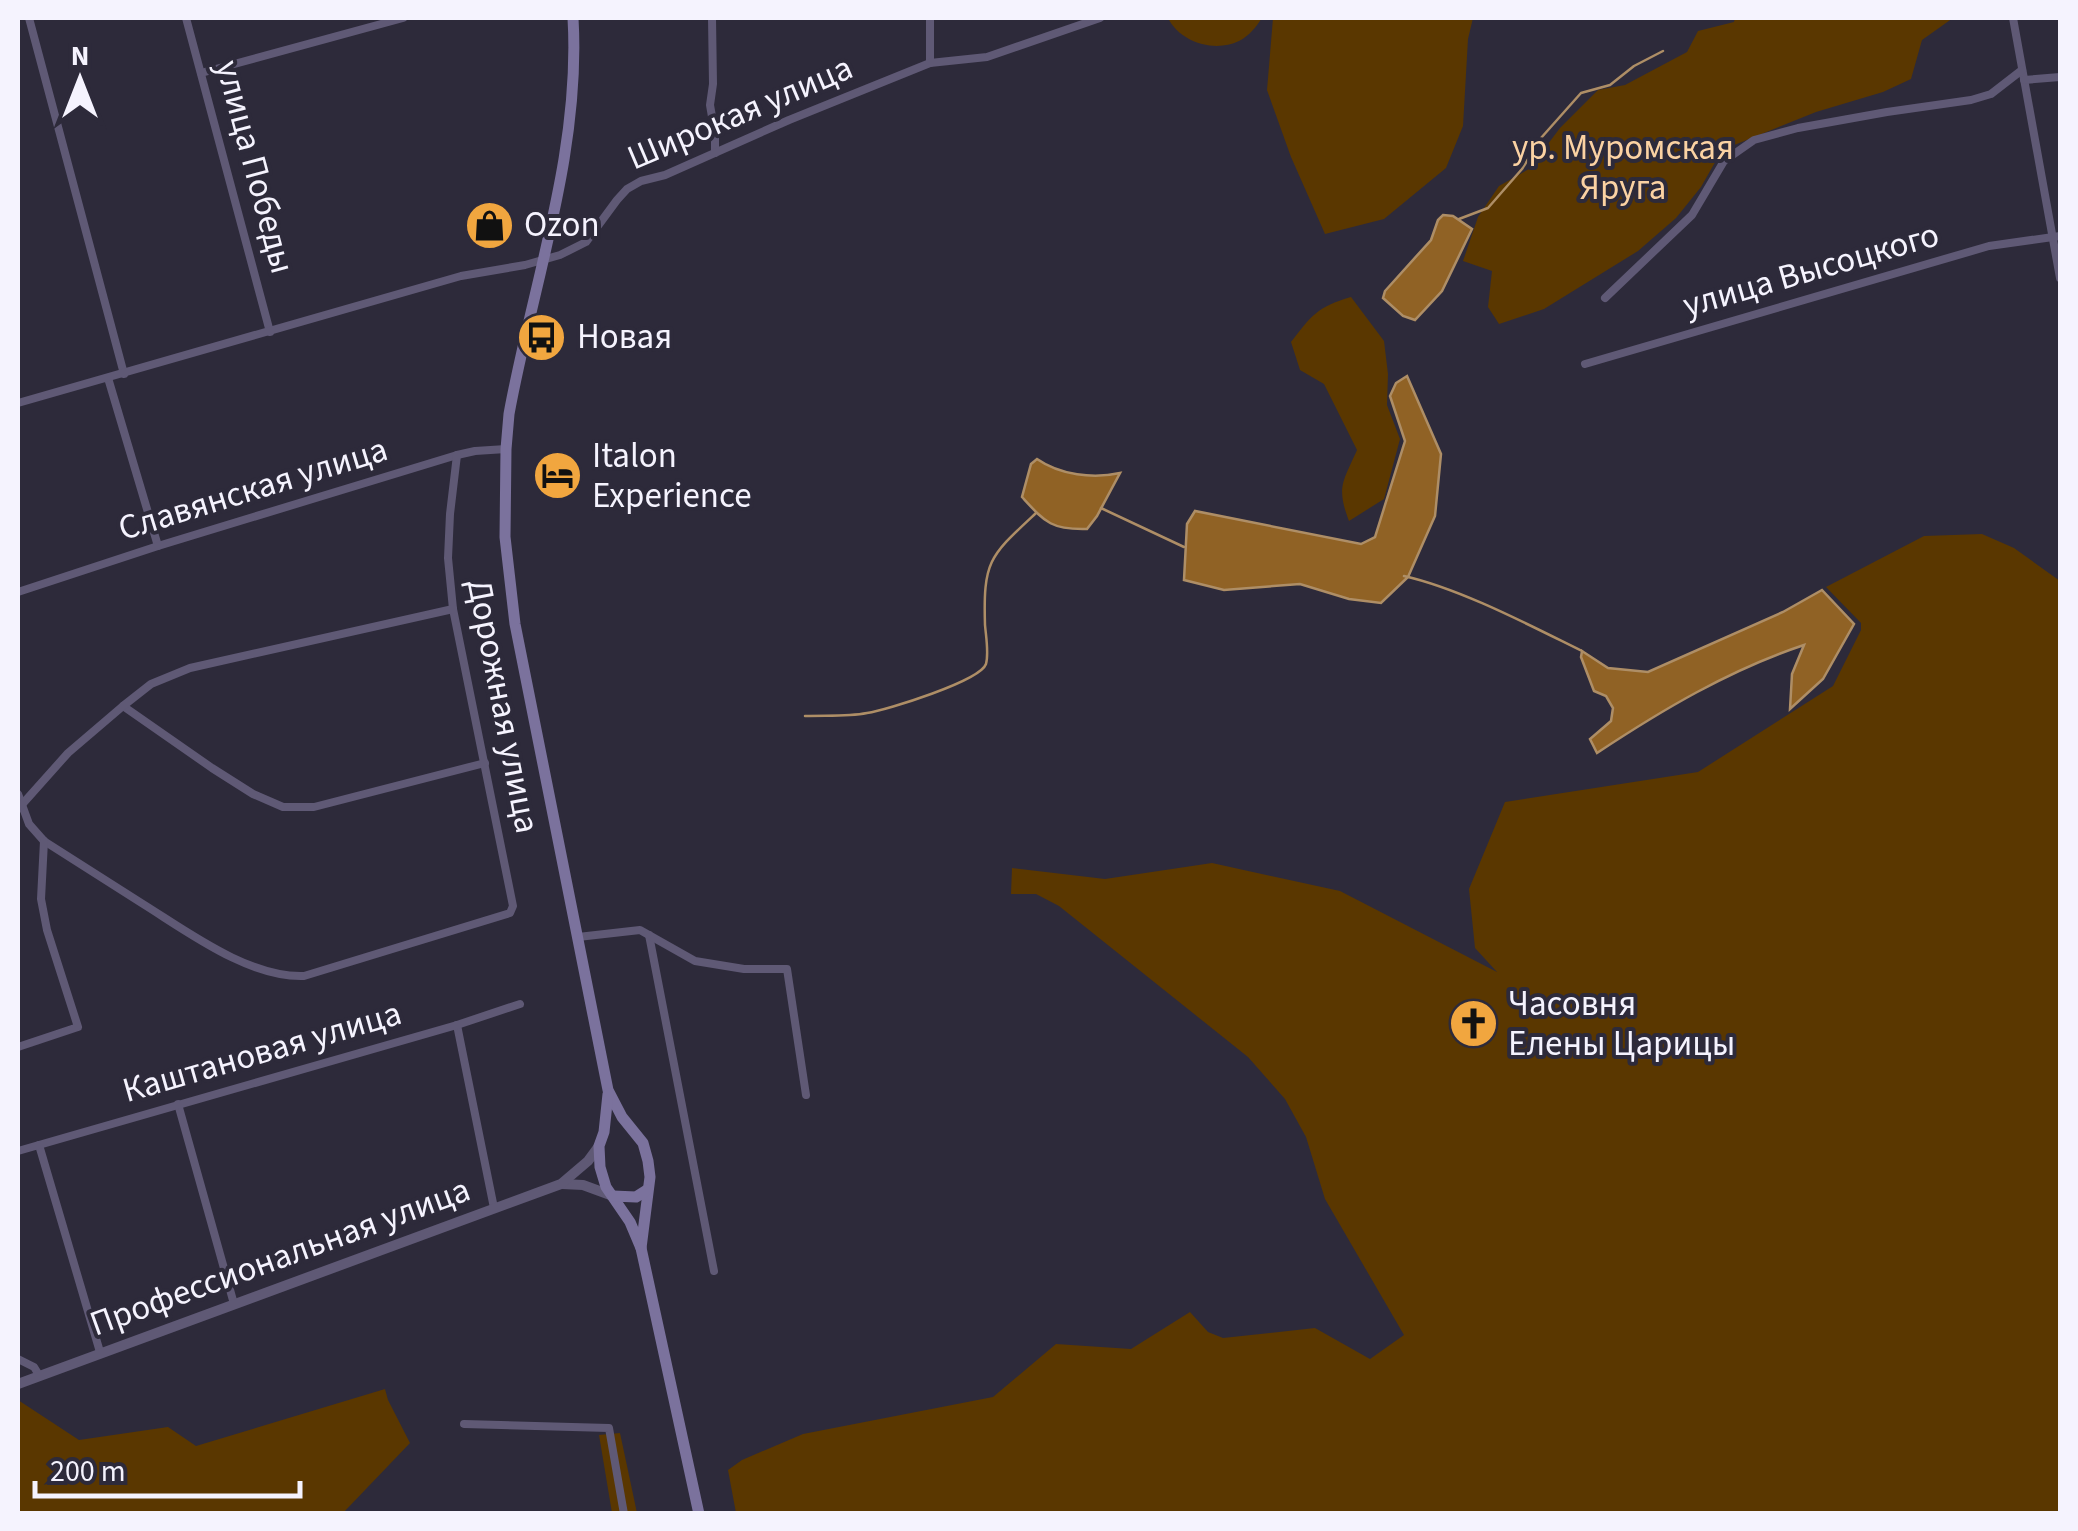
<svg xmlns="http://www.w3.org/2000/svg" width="2078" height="1531" font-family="'Source Sans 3',sans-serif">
  <rect width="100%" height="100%" fill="#2d2a3a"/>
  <g fill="#5a3700">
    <path d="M1168 18H1262C1256 27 1249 36 1239 41 1214 53 1180 42 1168 18Z"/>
    <polygon points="1273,18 1473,18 1468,39 1463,126 1446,168 1384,219 1325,234 1291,157 1267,90"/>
    <polygon points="1735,18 1953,18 1922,40 1911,79 1883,92 1816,112 1722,150 1701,187 1676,218 1638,251 1544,309 1499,324 1488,307 1492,271 1463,261 1478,217 1499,186 1529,169 1560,128 1598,90 1625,85 1687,52 1698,31 1734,22"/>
    <path d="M1351 297 1384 341 1388 374 1387 405 1400 439 1384 499 1349 521C1336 487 1343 482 1357 450L1324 384 1300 370 1291 342C1312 315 1317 307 1351 297Z"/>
    <polygon points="1982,534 2014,548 2060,581 2060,1513 736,1513 728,1470 742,1460 803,1434 993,1397 1056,1344 1131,1349 1190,1312 1208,1332 1223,1338 1315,1328 1370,1359 1404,1335 1325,1199 1306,1137 1285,1099 1248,1057 1059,906 1036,894 1011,894 1012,868 1105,879 1212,863 1340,891 1497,972 1475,948 1469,889 1505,802 1698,772 1833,686 1861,630 1861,623 1826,587 1924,536"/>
    <polygon points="385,1389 388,1400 410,1443 343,1513 18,1513 18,1400 79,1440 168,1427 196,1446"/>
    <polygon points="620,1433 637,1513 612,1513 599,1435"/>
  </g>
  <g fill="#906225" stroke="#ae8e66" stroke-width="2.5">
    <polygon points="1443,215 1453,216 1472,229 1442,291 1415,320 1403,316 1383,298 1385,291 1431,240 1438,220"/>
    <polygon points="1407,376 1441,454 1435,516 1408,577 1381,603 1349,599 1300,584 1224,590 1184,580 1187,524 1195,511 1361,544 1375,537 1405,441 1390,396 1396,383"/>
    <path d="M1037 459C1060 475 1093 479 1120 473L1097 516 1087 529C1051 530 1045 522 1022 497L1031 464Z"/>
    <path d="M1822 590 1854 624 1823 679 1790 709 1792 674 1804 645C1729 670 1662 710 1597 753L1590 739 1611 721 1613 708 1606 696 1594 691 1581 657 1582 651 1608 668 1648 672 1783 612Z"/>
  </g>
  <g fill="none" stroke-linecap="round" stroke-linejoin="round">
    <g stroke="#ae8e66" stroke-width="2.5">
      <polyline points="1459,219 1488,208 1522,169 1541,138 1581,93 1610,85 1634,66 1663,51"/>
      <polyline points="1101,508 1184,547"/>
      <path d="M1404 576C1461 589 1529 625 1582 651"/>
      <path d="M805 716C825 715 847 717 867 713 887 710 980 681 986 664 989 653 986 637 985 625 983 560 990 556 1036 513"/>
    </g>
    <g stroke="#5f5975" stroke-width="8">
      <polyline points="29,18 124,374"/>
      <polyline points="186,18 270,332"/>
      <polyline points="712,18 713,84 710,105 715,134 715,153"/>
      <polyline points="2013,18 2060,278"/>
      <polyline points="930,63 930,18"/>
      <polyline points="201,73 403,18"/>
      <polyline points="2024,80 2060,77"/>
      <polyline points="1605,298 1692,215 1724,161 1754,140 1798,128 1887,112 1971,100 1991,94 2022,70"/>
      <polyline points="1585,364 1989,246 2060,236"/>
      <polyline points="108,378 158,546"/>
      <polyline points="18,403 461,276 525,265 560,255 586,242 617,200 627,189 641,181 665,175 789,120 930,63 987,57 1100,18"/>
      <polyline points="18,592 158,546 457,455 475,451 506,449"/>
      <polyline points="123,706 212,768 253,794 283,807 314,807 485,763"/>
      <path d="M18 794 29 824 44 841C77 862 110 883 143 904 188 932 249 978 304 976L510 913 513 906 453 609 448 558 450 514 457 455"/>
      <polyline points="18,809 68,753 123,706 151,684 190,668 453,609"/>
      <polyline points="649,935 714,1271"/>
      <polyline points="578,937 640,930 695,961 744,969 787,969 806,1095"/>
      <polyline points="457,1025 494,1208"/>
      <polyline points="18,1047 78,1027 47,930 41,899 44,841"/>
      <polyline points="178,1104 234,1304"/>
      <polyline points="39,1145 100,1352"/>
      <polyline points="18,1151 457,1025 520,1004"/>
      <polyline points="18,1359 34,1367 39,1375"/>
      <polyline points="464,1424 609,1428 624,1514"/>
    </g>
    <g stroke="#5f5975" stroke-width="10">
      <polyline points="562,1184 583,1185 613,1196"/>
      <polyline points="18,1384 561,1184 588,1161 599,1146"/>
    </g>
    <g stroke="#7b729d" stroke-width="11">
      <path d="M573 18C581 152 533 283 509 414L506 449 505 537 515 624 608 1090 622 1117 643 1143 648 1161 650 1177 641 1248"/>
      <polyline points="608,1094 604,1132 599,1146 600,1167 606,1187 630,1222 641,1248 699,1514"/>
      <polyline points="613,1196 636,1197 647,1190"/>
    </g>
  </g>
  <defs>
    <symbol id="shop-disc" viewBox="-11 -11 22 22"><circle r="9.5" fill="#f1a63f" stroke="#2d2a3a"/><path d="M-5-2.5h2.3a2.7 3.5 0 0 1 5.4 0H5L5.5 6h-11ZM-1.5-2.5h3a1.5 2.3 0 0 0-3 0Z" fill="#111"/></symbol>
    <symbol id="bus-disc" viewBox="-11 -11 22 22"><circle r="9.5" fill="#f1a63f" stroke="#2d2a3a"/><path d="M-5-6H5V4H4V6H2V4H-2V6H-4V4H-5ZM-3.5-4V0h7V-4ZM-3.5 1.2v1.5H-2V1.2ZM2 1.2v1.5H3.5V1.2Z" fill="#111"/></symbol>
    <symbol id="hotel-disc" viewBox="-11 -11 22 22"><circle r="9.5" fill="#f1a63f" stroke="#2d2a3a"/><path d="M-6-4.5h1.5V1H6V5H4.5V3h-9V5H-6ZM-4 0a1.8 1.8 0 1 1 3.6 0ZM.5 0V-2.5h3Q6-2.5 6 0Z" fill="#111"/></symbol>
    <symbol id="church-disc" viewBox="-11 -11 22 22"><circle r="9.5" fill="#f1a63f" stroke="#2d2a3a"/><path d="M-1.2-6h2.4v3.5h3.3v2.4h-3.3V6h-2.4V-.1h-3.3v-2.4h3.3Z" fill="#111"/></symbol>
  </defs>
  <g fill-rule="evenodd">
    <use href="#shop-disc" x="462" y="198" width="55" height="55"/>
    <use href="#bus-disc" x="514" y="310" width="55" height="55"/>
    <use href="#hotel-disc" x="530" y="448" width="55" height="55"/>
    <use href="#church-disc" x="1446" y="996" width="55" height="55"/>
  </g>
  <g text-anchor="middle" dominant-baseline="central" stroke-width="8" stroke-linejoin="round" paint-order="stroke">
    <g font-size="35" fill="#f5f3fe" stroke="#2d2a3a">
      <text transform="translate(740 113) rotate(-23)">Широкая улица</text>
      <text transform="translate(255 167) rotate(75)">улица Победы</text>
      <text transform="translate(1811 270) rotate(-16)">улица Высоцкого</text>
      <text transform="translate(253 489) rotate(-17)">Славянская улица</text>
      <text transform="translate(503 706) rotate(79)">Дорожная улица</text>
      <text transform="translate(262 1052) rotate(-16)">Каштановая улица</text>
      <text transform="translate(280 1257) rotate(-20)">Профессиональная улица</text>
    </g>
    <g font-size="35" fill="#fbd2a3" stroke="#2d2a3a">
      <text x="1623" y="148">ур. Муромская<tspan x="1623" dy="40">Яруга</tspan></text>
    </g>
    <g font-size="35" fill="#f5f3fe" stroke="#2d2a3a" text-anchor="start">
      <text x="524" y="225">Ozon</text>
      <text x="577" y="337">Новая</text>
      <text x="592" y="456">Italon<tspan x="592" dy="40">Experience</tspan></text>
      <text x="1508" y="1004">Часовня<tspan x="1508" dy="40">Елены Царицы</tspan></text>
    </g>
  </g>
  <rect width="2078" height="1531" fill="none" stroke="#f5f3fe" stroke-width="40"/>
  <g transform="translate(80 80)" stroke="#2d2a3a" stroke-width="8" paint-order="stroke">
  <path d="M0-8L18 38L0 25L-18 38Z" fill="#f5f3fe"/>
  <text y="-15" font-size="28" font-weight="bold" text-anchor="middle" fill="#f5f3fe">N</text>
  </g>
  <path d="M35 1481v15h265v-15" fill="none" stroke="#f5f3fe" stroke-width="5"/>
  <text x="50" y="1481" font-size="30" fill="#f5f3fe" stroke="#2d2a3a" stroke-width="8" paint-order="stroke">200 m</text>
</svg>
